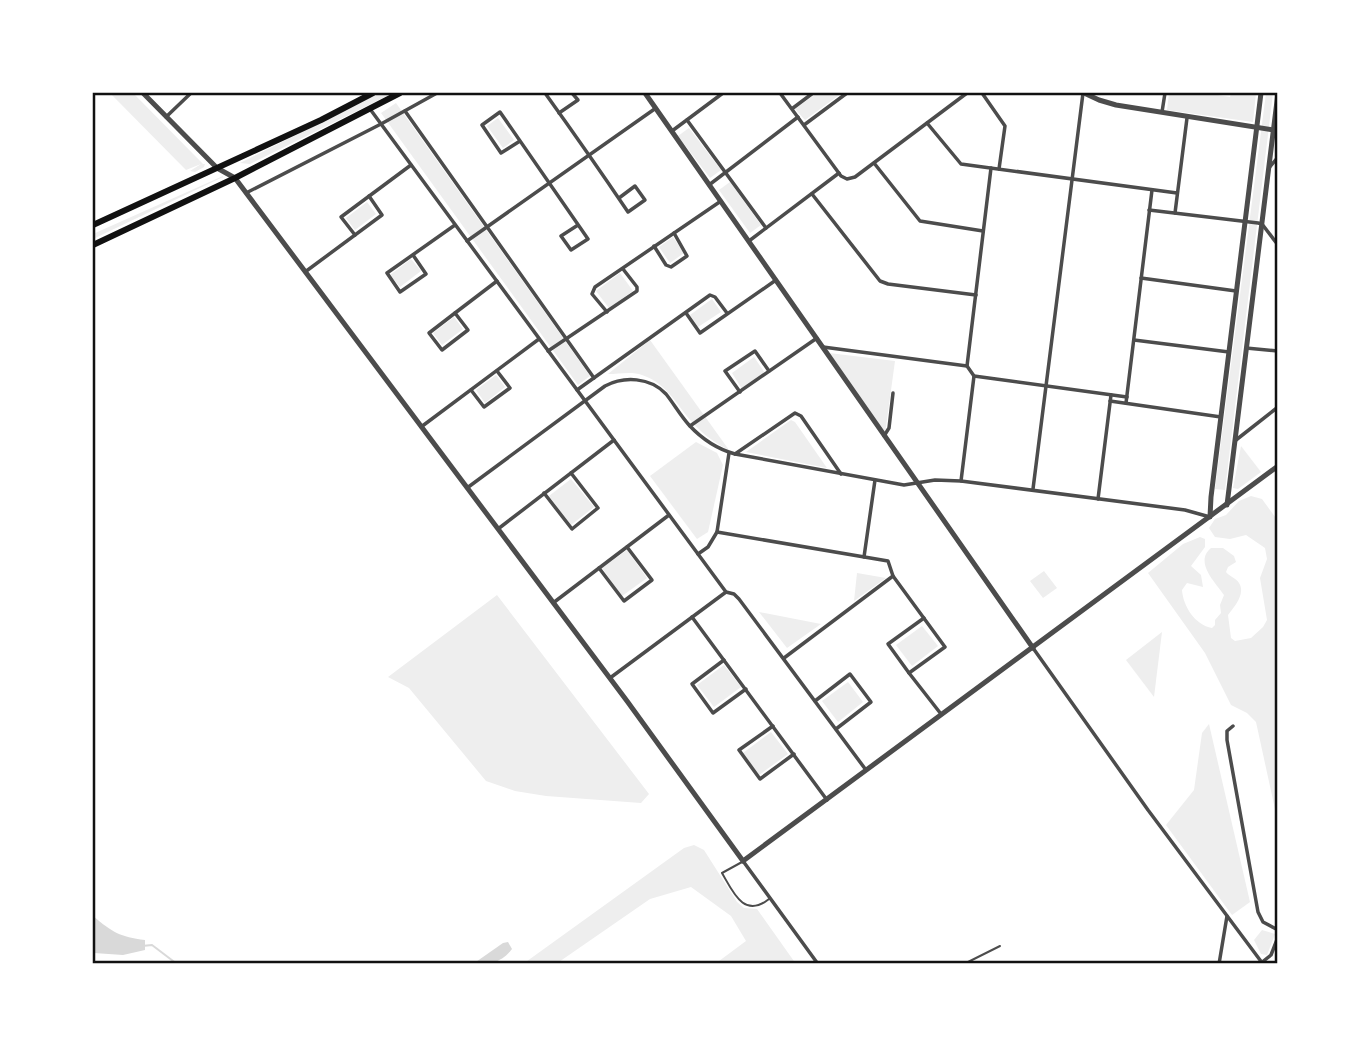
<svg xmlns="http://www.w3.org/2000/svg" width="1371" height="1057" font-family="'Titillium Web',sans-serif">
  <rect width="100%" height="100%" fill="#fff"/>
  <g fill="#eee">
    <polygon points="110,93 133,93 203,164 205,164 204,167 195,172 190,171 201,164 186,170"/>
    <polygon points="380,93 393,93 250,164 240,163"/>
    <polygon points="817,93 842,93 805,120 795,109"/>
    <polygon points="1169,93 1205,93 1230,97 1231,93 1256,93 1253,122 1167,110"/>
    <polygon points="1266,93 1273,93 1225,490 1215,489"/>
    <polygon points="396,103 590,376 578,385 381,113"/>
    <polygon points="498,118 514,140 503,148 487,126"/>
    <polygon points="689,128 721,170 710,178 678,136"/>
    <polygon points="223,176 223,177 93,239 93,234"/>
    <polygon points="730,182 761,225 750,233 719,190"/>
    <polygon points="367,202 376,214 355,230 346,218"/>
    <polygon points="673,237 684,253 670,263 659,247"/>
    <polygon points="411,259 421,271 400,287 390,275"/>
    <polygon points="620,273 633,291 609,308 596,291"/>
    <polygon points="712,299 721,312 698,327 690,315"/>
    <polygon points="454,317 463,329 442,345 433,333"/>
    <path d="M650 340 729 450C712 442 698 430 686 415 673 398 663 382 642 375 632 371 619 374 608 374Z"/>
    <polygon points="829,353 895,361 885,434"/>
    <polygon points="754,357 765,373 742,389 732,373"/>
    <polygon points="496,375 505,387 485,403 476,390"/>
    <polygon points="791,420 795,422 827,468 746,452"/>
    <polygon points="696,442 717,453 723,465 708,532 697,539 650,476"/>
    <polygon points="1241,446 1261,472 1238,489 1233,488"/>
    <polygon points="571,479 594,507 571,525 549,496"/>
    <path d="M1251 496 1262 499 1278 521V823L1256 722 1247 713 1231 705 1205 653 1148 573 1183 544 1200 537 1205 539V547L1191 566 1201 575 1203 587 1187 583 1182 590C1183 606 1195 625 1212 628L1215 625V620L1221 613 1220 605 1224 595C1215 582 1194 562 1211 548H1223L1234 556 1236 562 1228 567 1226 572C1229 576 1236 578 1239 583 1246 594 1234 607 1228 615L1231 638 1235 641 1251 638 1263 627 1267 620 1260 578 1267 559 1265 548 1246 535 1230 539 1215 537 1209 528 1215 519 1226 515 1239 501Z"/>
    <polygon points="627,550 647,578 622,596 602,568"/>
    <polygon points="1044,571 1057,588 1043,598 1030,581"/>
    <polygon points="857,573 886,578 854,601"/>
    <polygon points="497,595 649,794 641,803 546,796 515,791 486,781 409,688 388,677"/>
    <polygon points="759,612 821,624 787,648"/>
    <polygon points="922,626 938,646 912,666 896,645"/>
    <polygon points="1162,632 1154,697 1126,660"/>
    <polygon points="724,665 741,687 714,707 697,685"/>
    <polygon points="848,682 863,702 838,722 822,701"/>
    <polygon points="1209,724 1250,902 1232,915 1166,825 1194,790 1202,733"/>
    <polygon points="771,732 788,754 759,775 743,753"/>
    <polygon points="694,845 704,850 737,902 744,908 757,909 796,964 715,964 746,941 731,916 691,887 650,899 556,964 523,964 684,848"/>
    <polygon points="1262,930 1275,934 1267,955 1261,954 1254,940"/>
  </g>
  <g fill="#d9d9d9">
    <path d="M93 916C112 932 120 937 145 940V950L123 955 94 953Z"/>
    <path d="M508 942 512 949C501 963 490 964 473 964L503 943Z"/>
  </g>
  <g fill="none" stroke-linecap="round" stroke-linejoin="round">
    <polyline stroke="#d9d9d9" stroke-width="2" points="142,946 152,945 177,964"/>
    <g stroke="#4c4c4c" stroke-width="2">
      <path d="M742 862 722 873C733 892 744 919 769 899"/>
      <polyline points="964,964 1000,946"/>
    </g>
    <g stroke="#4c4c4c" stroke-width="3.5">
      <path d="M545 93C573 132 601 172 628 212L645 200 635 186 619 198"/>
      <polyline points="780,93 841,176 847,179 855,177 967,93"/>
      <polyline points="982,93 1005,126 999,169"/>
      <polyline points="793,108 813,93"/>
      <polyline points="370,109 726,592 734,594 739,599 866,770"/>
      <polyline points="405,111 594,378"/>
      <polyline points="1162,112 1165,93"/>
      <polyline points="559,113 578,100 572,93"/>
      <polyline points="166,117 191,93"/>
      <polyline points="687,120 766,228"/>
      <polyline points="927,123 961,164 1177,193"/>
      <polyline points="804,125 847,93"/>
      <polyline points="672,131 723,93"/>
      <polyline points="520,141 501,153 482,125 500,112 588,239 571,250 561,236 578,225"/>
      <polyline points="874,163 920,221 983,231"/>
      <polyline points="1269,168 1278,157"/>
      <polyline points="709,185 798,117"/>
      <polyline points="246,193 381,124 437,93"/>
      <polyline points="812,194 880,281 888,284 976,295"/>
      <polyline points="1149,210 1258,223 1262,224 1278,245"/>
      <polyline points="1175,213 1187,118"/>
      <polyline points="355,235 341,217 411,165"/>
      <polyline points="467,241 656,108"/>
      <polyline points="749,241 839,173"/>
      <polyline points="654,246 666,265 671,267 687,256 674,233"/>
      <polyline points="413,255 426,274 400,292 387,273 455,225"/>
      <polyline points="305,272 382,215 369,196"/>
      <polyline points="1141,278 1236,291"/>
      <polyline points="607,312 592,294 595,287 721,201"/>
      <polygon points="455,313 468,330 442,350 429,333"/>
      <polyline points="455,313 497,281"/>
      <polyline points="686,313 700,333 776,280"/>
      <polyline points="1134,340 1229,352"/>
      <polyline points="823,347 967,366 974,376 1127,397"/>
      <polyline points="1246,348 1278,351"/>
      <polyline points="548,351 637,291 637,287 623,269"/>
      <polyline points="967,366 991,168"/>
      <polyline points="471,390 484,407 510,388 497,371"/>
      <polyline points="577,390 710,295 715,297 727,313"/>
      <polyline points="740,392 725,371 755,351 769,371"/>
      <polyline points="1110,401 1221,417"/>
      <polyline points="1126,403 1152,190"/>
      <polyline points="690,426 817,338"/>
      <polyline points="421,427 539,339"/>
      <polyline points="884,436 889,428 893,393"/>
      <polyline points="1236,440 1278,407"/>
      <polyline points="735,454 795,413 801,416 841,474"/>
      <polyline points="961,481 974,376"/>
      <path d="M467 488 605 386C624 376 650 377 666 394 674 404 680 415 689 425 701 438 717 449 735 454L904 485 935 480 961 481 1185 510 1210 517"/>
      <polyline points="1033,489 1083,93"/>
      <polyline points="544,493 572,529 598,508 571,473"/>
      <polyline points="1098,499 1111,395"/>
      <polyline points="498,529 614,440"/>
      <polyline points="717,532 888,561 893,576 945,647 909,673 941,714"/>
      <polyline points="698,554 708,547 717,532 729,453"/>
      <polyline points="864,557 875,480"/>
      <polyline points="599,568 624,601 652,580 627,547"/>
      <polyline points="553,603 669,515"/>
      <polyline points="692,617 827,800"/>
      <polyline points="1033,648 1148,810 1263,964"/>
      <polyline points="784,658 893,576"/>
      <polyline points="724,660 692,684 713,713 746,689"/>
      <polyline points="909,673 888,644 924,618"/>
      <polyline points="610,678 726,592"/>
      <polyline points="815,701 850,674 871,702 836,729"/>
      <polyline points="773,726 739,750 760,779 794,754"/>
      <polyline points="1233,726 1227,731 1227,740 1258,912 1263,922 1278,930"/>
      <polyline points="743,861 818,964"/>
      <polyline points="1261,963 1271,955 1278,937"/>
      <polyline points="1219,964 1227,916"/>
    </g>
    <g stroke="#4c4c4c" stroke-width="5">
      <polyline points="143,93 217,168 235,178 627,701 743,861 1278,466"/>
      <polyline points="645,93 1033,648"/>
      <polyline points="1084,93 1099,100 1116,105 1273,130"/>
      <polyline points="1227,505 1278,93"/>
      <polyline points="1210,517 1211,497 1261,93"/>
    </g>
    <g stroke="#111" stroke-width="6">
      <polyline points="93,225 321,120 373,93"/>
      <polyline points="93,245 235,178 400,93"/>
    </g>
  </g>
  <rect width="1371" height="1057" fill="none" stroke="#ffffff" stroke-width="189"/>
  <rect x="94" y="94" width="1182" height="868" fill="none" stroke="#111" stroke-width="2.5"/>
</svg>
